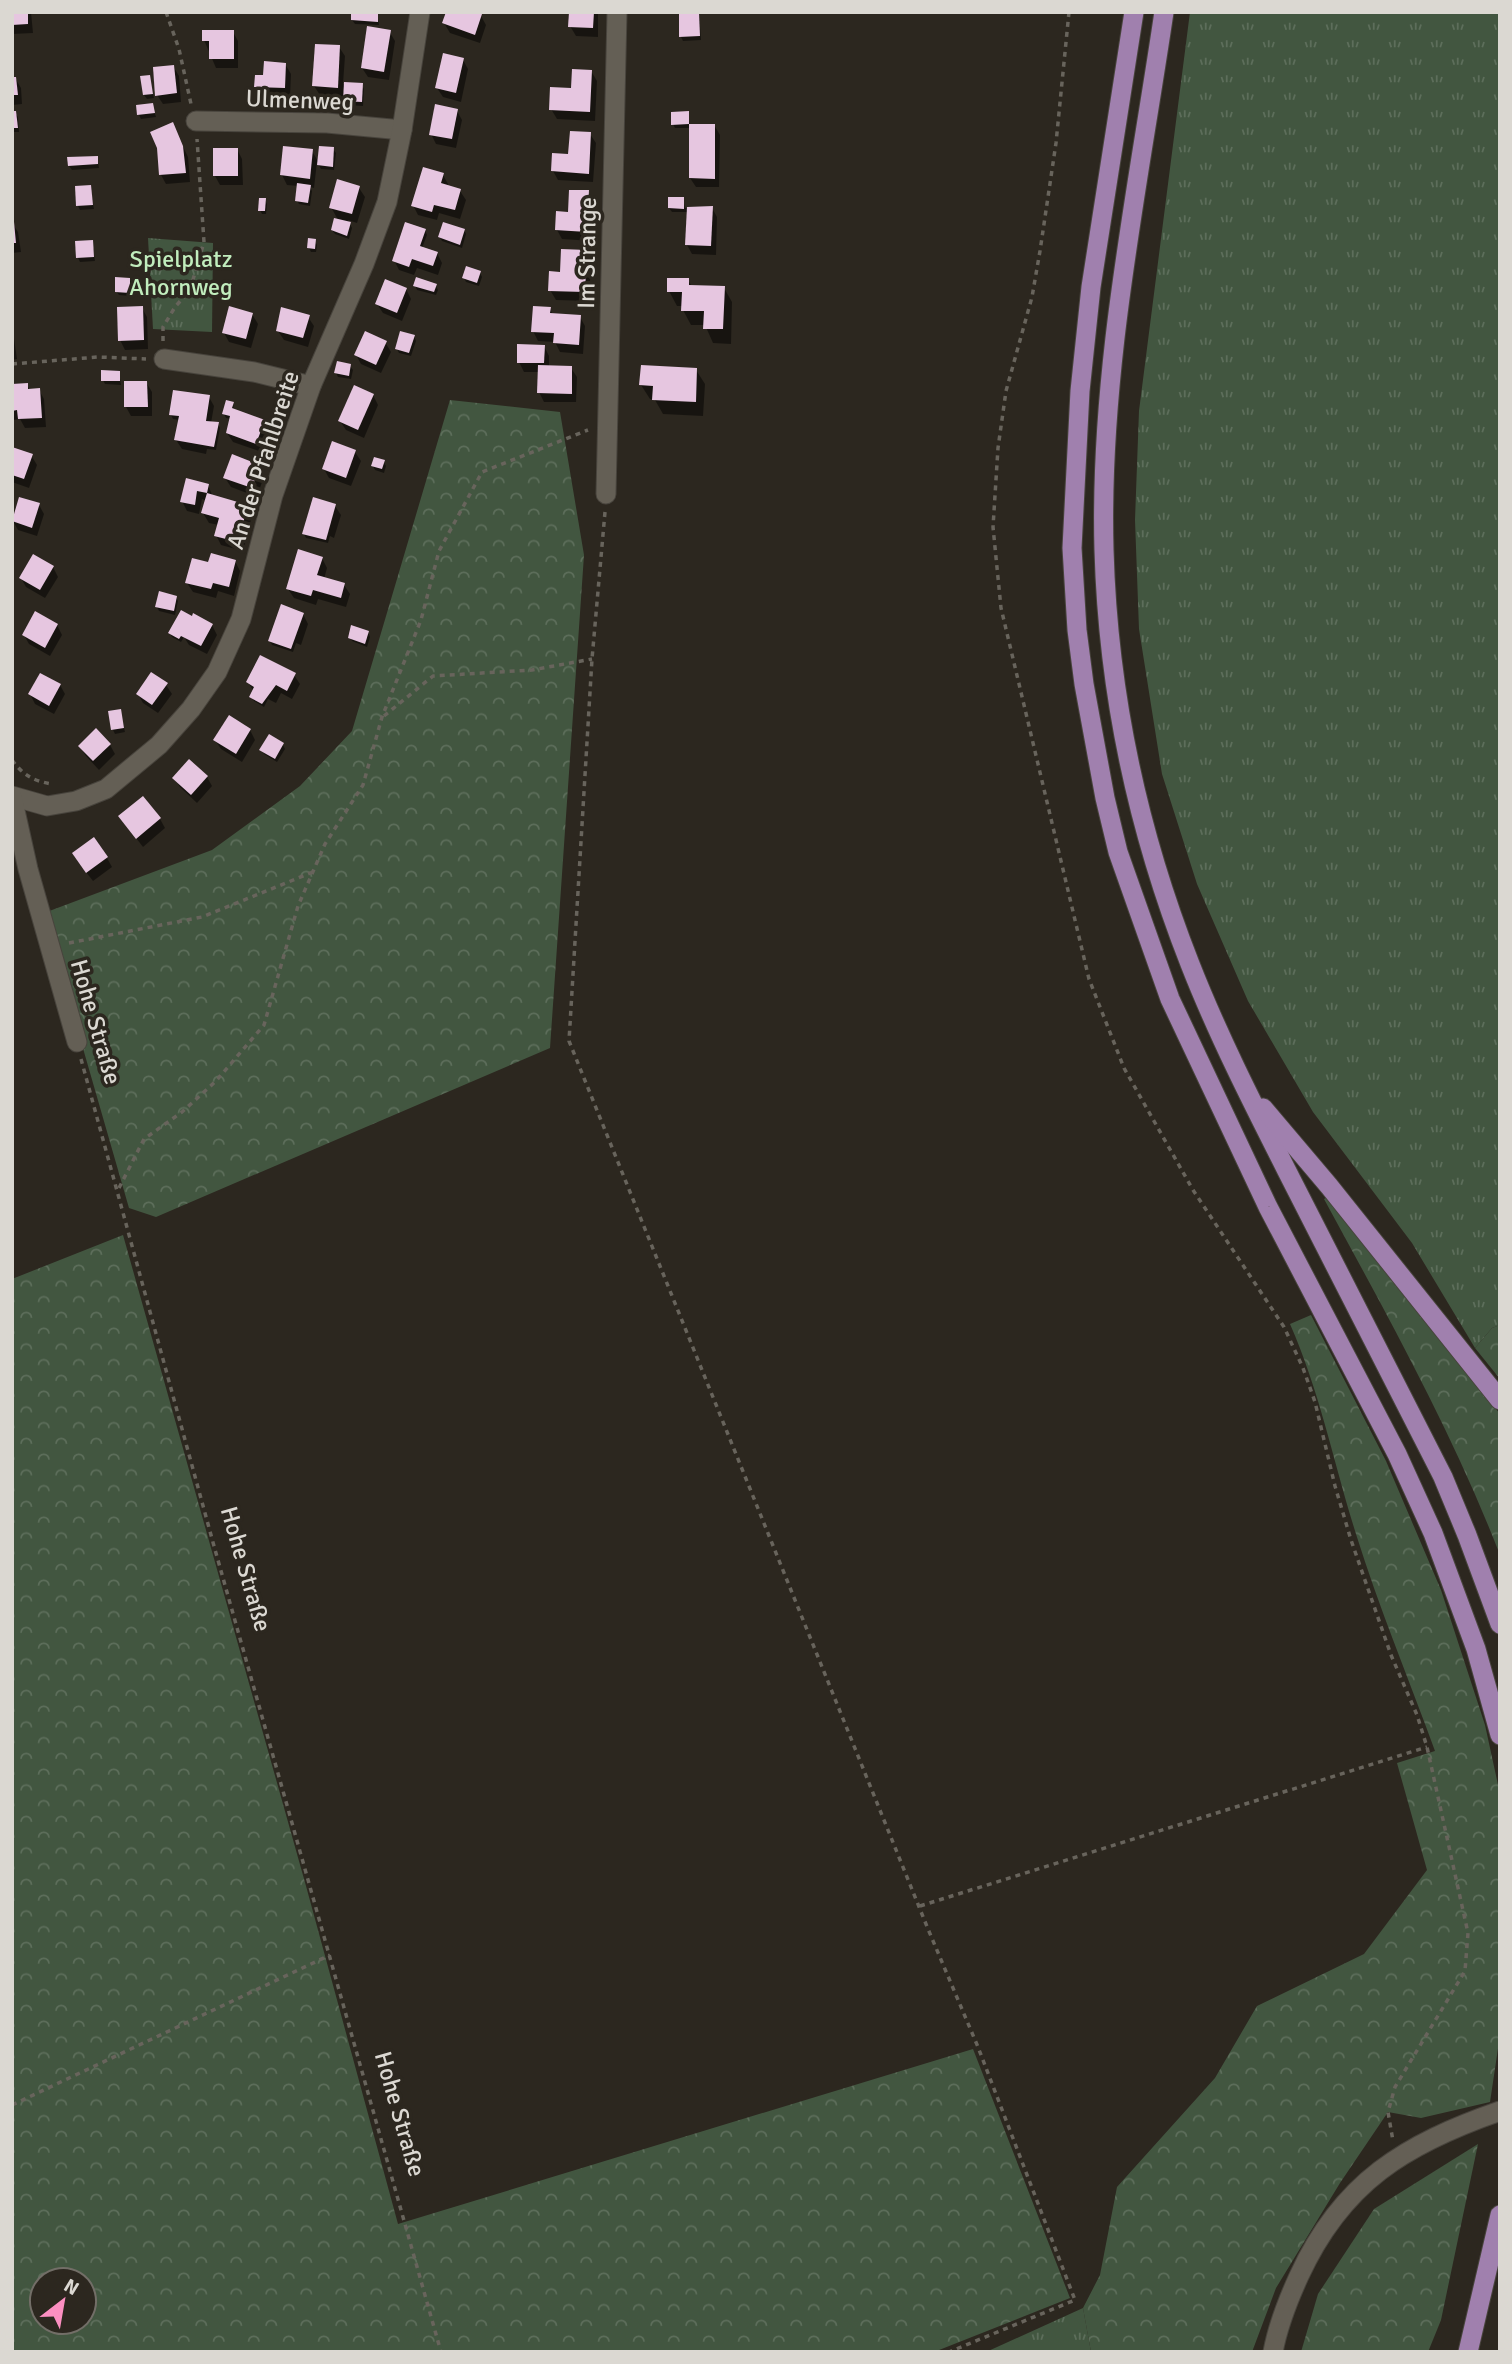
<svg xmlns="http://www.w3.org/2000/svg" width="1512" height="2364" font-family="Signika,sans-serif">
  <defs>
    <pattern id="grass-tufts" width="24" height="20" patternUnits="userSpaceOnUse" patternTransform="scale(1.75)"><rect width="24" height="20" fill="#425640"/><path d="M3 7l-1-3M5 7V3M7 7l1-3M15 17l-1-3M17 17v-4M19 17l1-3" fill="none" stroke="#5d6e5b"/></pattern>
    <pattern id="forest-crowns" width="20" height="18" patternUnits="userSpaceOnUse" patternTransform="scale(1.75)"><rect width="20" height="18" fill="#425640"/><path d="M2 6a3 3 0 1 1 6 0M12 15a3 3 0 1 1 6 0" fill="none" stroke="#5d6e5b"/></pattern>
  </defs>
  <rect width="100%" height="100%" fill="#2c271f"/>
  <g fill="url(#grass-tufts)">
    <polygon points="1190,12 1500,12 1500,1325 1492,1328 1475,1348 1412,1243 1313,1112 1248,1001 1197,884 1162,774 1139,629 1135,520 1139,411"/>
    <polygon points="148,238 213,243 212,332 153,329"/>
    <polygon points="1083,2308 1091,2352 986,2352"/>
  </g>
  <g fill="url(#forest-crowns)" fill-rule="evenodd">
    <polygon points="450,400 560,412 584,555 550,1048 156,1217 129,1208 44,913 212,850 300,786 352,731"/>
    <path d="M1329 1196 1500 1414V1555C1452 1431 1387 1315 1324 1199Z"/>
    <path d="M123 1235 306 1886 398 2224 973 2049 1070 2298 934 2352H12V1279ZM42 2280H84V2322H42Z"/>
    <path d="M1311 1315 1386 1461 1441 1590 1485 1725 1500 1794V2035L1490 2102 1421 2118 1388 2112 1340 2183 1276 2288 1252 2352H1091L1083 2308 1100 2275 1117 2187 1215 2078 1257 2006 1364 1954 1427 1870 1397 1763 1435 1751C1409 1679 1379 1608 1356 1534 1334 1464 1320 1392 1290 1324Z"/>
    <polygon points="1500,1325 1500,1379 1475,1348 1492,1328"/>
    <polygon points="1478,2144 1441,2320 1428,2352 1301,2352 1318,2294 1374,2209"/>
  </g>
  <g fill="#0007">
    <polygon points="12,12 31,12 33,33 12,34 12,52"/>
    <polygon points="448,12 477,12 476,14 481,16 486,25 480,43 450,33 444,23"/>
    <polygon points="571,12 598,12 598,37 576,36 570,26"/>
    <polygon points="680,12 699,12 701,40 683,41 681,37"/>
    <polygon points="377,13 379,25 355,24 352,20"/>
    <polygon points="389,31 395,41 389,80 368,77 362,68"/>
    <polygon points="233,32 238,41 238,68 216,68 204,40"/>
    <polygon points="339,47 345,56 343,84 362,85 364,89 363,106 347,105 345,97 320,95 314,86"/>
    <polygon points="463,60 468,69 461,102 443,97 437,88"/>
    <polygon points="285,64 291,74 290,97 261,96 256,86 265,77"/>
    <polygon points="173,66 179,76 181,102 163,104 157,95"/>
    <polygon points="591,71 597,81 595,121 557,119 551,109"/>
    <polygon points="149,77 154,98 147,99 144,95"/>
    <polygon points="15,78 21,88 22,104 12,105 12,79"/>
    <polygon points="152,105 156,117 141,119 139,115"/>
    <polygon points="457,111 462,120 456,148 436,144 431,134"/>
    <polygon points="12,113 15,113 18,117 19,132 12,132"/>
    <polygon points="688,113 690,126 714,125 720,135 719,187 696,187 690,178 691,128 675,128 673,124"/>
    <polygon points="177,134 188,157 190,182 166,184 161,175"/>
    <polygon points="590,134 596,143 593,182 558,180 553,171 570,156"/>
    <polygon points="237,149 242,159 243,185 220,185 215,176"/>
    <polygon points="333,149 336,153 334,170 321,169 317,162 314,188 310,187 312,191 310,206 299,204 297,200 299,186 287,185 282,175 312,151 319,163"/>
    <polygon points="97,157 99,168 72,170 69,166"/>
    <polygon points="443,175 448,184 447,187 460,191 466,200 460,219 439,213 437,220 418,215 413,205"/>
    <polygon points="90,187 94,209 80,210 78,206"/>
    <polygon points="359,188 365,197 357,223 348,220 352,228 349,239 335,234 332,230 338,220 331,207"/>
    <polygon points="588,192 594,202 592,241 562,239 557,230"/>
    <polygon points="683,199 685,208 712,208 717,217 716,255 692,254 687,245 688,212 672,212 669,208"/>
    <polygon points="265,200 267,204 266,214 262,214 260,210"/>
    <polygon points="12,223 18,232 21,252 12,253"/>
    <polygon points="425,230 427,235 422,248 437,253 442,263 438,275 417,268 414,275 399,270 394,260"/>
    <polygon points="464,230 466,234 462,248 442,241 440,237"/>
    <polygon points="315,241 317,245 316,252 311,252 309,248"/>
    <polygon points="92,242 95,261 80,262 78,258"/>
    <polygon points="586,252 591,261 589,301 556,300 550,290 562,274"/>
    <polygon points="480,273 482,277 479,286 466,282 464,278"/>
    <polygon points="129,279 132,283 131,296 119,295 116,291"/>
    <polygon points="688,280 692,287 724,288 732,302 731,344 713,343 705,325 691,325 683,310 683,306 677,306 669,291"/>
    <polygon points="415,285 436,286 438,290 436,295 417,290"/>
    <polygon points="406,289 411,299 402,321 383,313 377,304"/>
    <polygon points="142,308 147,317 148,349 125,350 120,340"/>
    <polygon points="550,309 553,315 580,317 585,326 583,354 560,352 555,342 538,341 533,331"/>
    <polygon points="252,314 258,324 251,348 229,342 224,333"/>
    <polygon points="308,317 314,326 308,347 284,340 278,331"/>
    <polygon points="12,325 17,359 12,360"/>
    <polygon points="414,336 416,341 411,356 399,353 397,349"/>
    <polygon points="385,342 391,352 381,373 361,364 356,355"/>
    <polygon points="544,346 549,356 549,367 571,368 577,377 576,402 544,402 539,392 539,372 524,372 519,362"/>
    <polygon points="350,366 353,370 351,379 338,377 336,373"/>
    <polygon points="696,370 705,384 703,416 663,414 655,400 650,399 641,385"/>
    <polygon points="119,372 121,385 105,384 103,380"/>
    <polygon points="146,382 152,392 152,416 131,416 126,407"/>
    <polygon points="27,385 30,390 39,390 44,399 46,427 25,428 20,419 12,420 12,386"/>
    <polygon points="373,395 378,405 364,438 346,430 340,421"/>
    <polygon points="209,397 214,406 211,423 218,424 220,428 216,450 207,449 206,454 182,449 176,440 180,420 173,419 171,415"/>
    <polygon points="233,403 234,411 264,421 269,430 262,452 233,442 227,433 231,419 226,418 224,414"/>
    <polygon points="12,449 31,455 37,465 29,488 12,482"/>
    <polygon points="355,452 361,461 351,486 329,478 324,469"/>
    <polygon points="383,461 386,466 384,473 375,470 373,466"/>
    <polygon points="259,466 264,476 257,497 231,487 225,478"/>
    <polygon points="187,480 208,485 213,497 247,507 252,516 243,551 221,545 216,535 219,525 209,523 203,513 207,501 202,499 199,514 187,511 182,501"/>
    <polygon points="39,505 44,514 37,536 18,530 13,521"/>
    <polygon points="335,506 341,515 334,538 330,536 328,543 306,538 304,534"/>
    <polygon points="322,558 327,568 324,579 344,585 350,594 346,607 318,599 316,605 294,598 288,589"/>
    <polygon points="235,561 240,571 234,596 218,591 216,598 193,592 187,583 209,565"/>
    <polygon points="53,567 58,577 45,598 26,587 21,578"/>
    <polygon points="176,597 178,601 175,615 159,611 157,607"/>
    <polygon points="303,614 308,624 301,645 296,643 293,652 272,645 270,641"/>
    <polygon points="57,625 62,635 50,656 29,644 24,635"/>
    <polygon points="212,625 217,635 207,654 189,645 184,637 181,642 172,637 170,633"/>
    <polygon points="368,632 370,637 367,647 352,641 350,637"/>
    <polygon points="294,675 300,684 292,699 281,693 276,703 268,699 264,707 254,701 251,697 254,692 248,682"/>
    <polygon points="60,685 65,694 54,714 35,704 30,694"/>
    <polygon points="166,685 172,694 158,713 143,703 138,694"/>
    <polygon points="120,711 125,732 115,734 113,730"/>
    <polygon points="250,730 255,740 242,762 221,749 215,740"/>
    <polygon points="110,745 115,754 99,770 86,756 80,747"/>
    <polygon points="283,745 285,749 277,762 264,754 261,750"/>
    <polygon points="207,777 212,786 197,803 180,787 174,778"/>
    <polygon points="120,817 160,819 165,828 143,847"/>
    <polygon points="107,858 112,867 93,881 79,863"/>
  </g>
  <g fill="#e6c6e0">
    <polygon points="12,12 28,12 28,24 12,25"/>
    <polygon points="351,12 378,12 378,22 351,20"/>
    <polygon points="446,12 476,12 482,14 475,35 442,23"/>
    <polygon points="569,12 594,12 593,28 568,27"/>
    <polygon points="679,12 699,12 700,36 679,37"/>
    <polygon points="367,26 391,30 384,72 361,68"/>
    <polygon points="202,30 234,30 234,59 209,59 209,41 202,41"/>
    <polygon points="315,44 340,45 338,88 312,86"/>
    <polygon points="443,53 464,58 456,93 435,88"/>
    <polygon points="264,61 286,63 285,88 254,87 255,75 263,75"/>
    <polygon points="174,65 177,93 155,96 153,67"/>
    <polygon points="572,69 592,70 590,112 549,110 550,87 571,88"/>
    <polygon points="150,75 153,94 143,95 140,76"/>
    <polygon points="12,77 16,77 18,95 12,95"/>
    <polygon points="344,82 363,83 362,102 343,101"/>
    <polygon points="153,103 155,113 137,115 136,105"/>
    <polygon points="435,104 458,109 452,139 429,135"/>
    <polygon points="12,111 16,111 18,128 12,128"/>
    <polygon points="689,111 689,124 671,125 671,112"/>
    <polygon points="173,122 183,146 186,173 159,175 157,148 150,132"/>
    <polygon points="689,124 715,124 715,179 689,178"/>
    <polygon points="570,131 591,132 589,174 551,171 552,153 568,154"/>
    <polygon points="283,146 313,149 310,179 280,175"/>
    <polygon points="319,146 334,147 333,167 317,165"/>
    <rect x="213" y="148" width="25" height="28"/>
    <polygon points="98,156 98,164 68,166 67,157"/>
    <polygon points="423,167 444,173 441,183 461,189 455,210 434,205 432,212 411,206"/>
    <polygon points="337,179 360,186 352,214 329,208"/>
    <polygon points="297,183 311,185 308,203 295,201"/>
    <polygon points="91,185 93,205 76,206 75,186"/>
    <polygon points="569,190 589,190 587,232 555,230 556,211 568,212"/>
    <polygon points="668,197 684,197 684,209 668,208"/>
    <polygon points="259,198 266,198 265,211 258,211"/>
    <polygon points="713,206 711,246 685,245 687,207"/>
    <polygon points="334,218 351,222 347,236 331,230"/>
    <polygon points="12,222 14,222 16,243 12,243"/>
    <polygon points="405,222 426,229 420,246 438,252 433,266 412,259 409,267 392,261"/>
    <polygon points="443,222 465,229 460,245 438,237"/>
    <polygon points="308,238 316,239 315,249 307,248"/>
    <polygon points="93,240 94,257 76,258 75,241"/>
    <polygon points="561,249 587,250 585,292 548,291 549,271 560,272"/>
    <polygon points="466,266 481,271 477,283 462,278"/>
    <polygon points="115,277 130,278 130,293 115,292"/>
    <polygon points="416,277 437,284 434,292 413,286"/>
    <polygon points="667,278 689,278 689,285 725,286 723,329 703,329 704,311 681,311 682,292 667,292"/>
    <polygon points="385,279 407,288 397,313 375,304"/>
    <polygon points="143,306 144,340 118,341 117,307"/>
    <polygon points="229,306 253,313 246,339 222,333"/>
    <polygon points="533,306 551,307 550,313 581,315 579,345 553,343 554,333 531,332"/>
    <polygon points="281,307 310,315 303,338 276,331"/>
    <polygon points="365,331 387,341 376,365 354,355"/>
    <polygon points="400,331 415,335 409,353 395,349"/>
    <polygon points="517,344 545,345 544,363 517,363"/>
    <polygon points="337,361 351,364 349,376 334,373"/>
    <polygon points="538,365 572,366 572,394 537,393"/>
    <polygon points="641,365 697,368 696,402 652,400 653,386 639,385"/>
    <polygon points="101,370 120,371 120,381 101,381"/>
    <polygon points="124,381 147,381 148,407 124,407"/>
    <polygon points="28,383 28,389 40,388 42,418 18,419 17,410 12,411 12,384"/>
    <polygon points="354,385 374,394 358,430 338,421"/>
    <polygon points="173,390 210,395 206,421 219,422 214,447 174,440 179,416 169,415"/>
    <polygon points="226,400 234,402 232,408 265,420 256,444 226,433 230,416 222,414"/>
    <polygon points="332,441 356,450 346,478 322,469"/>
    <polygon points="12,447 33,454 24,479 12,475"/>
    <polygon points="232,454 260,465 252,488 223,478"/>
    <polygon points="374,457 385,460 382,469 371,466"/>
    <polygon points="186,478 209,484 207,493 197,491 195,505 180,502"/>
    <polygon points="207,493 248,505 238,542 214,536 219,518 201,513"/>
    <polygon points="19,497 40,503 32,528 12,521"/>
    <polygon points="313,497 336,504 326,540 302,534"/>
    <polygon points="298,549 323,557 317,575 345,583 341,598 313,590 311,596 286,589"/>
    <polygon points="211,553 236,560 229,587 213,583 211,589 185,583 192,558 208,562"/>
    <polygon points="33,554 54,566 40,590 19,578"/>
    <polygon points="159,591 177,596 174,611 155,607"/>
    <polygon points="281,604 304,613 291,649 268,641"/>
    <polygon points="181,610 192,616 193,613 213,624 201,646 181,636 179,639 168,633"/>
    <polygon points="35,611 58,624 45,648 22,635"/>
    <polygon points="351,625 369,631 365,644 348,638"/>
    <polygon points="260,655 296,673 287,691 276,685 262,704 249,697 254,687 246,682"/>
    <polygon points="151,672 168,683 152,705 136,694"/>
    <polygon points="40,673 61,684 49,706 28,694"/>
    <polygon points="121,709 124,728 111,730 108,711"/>
    <polygon points="229,715 251,729 236,754 213,740"/>
    <polygon points="96,728 111,744 93,761 78,746"/>
    <polygon points="269,734 284,743 275,759 259,750"/>
    <polygon points="189,759 208,776 191,795 172,778"/>
    <polygon points="143,796 161,818 136,839 118,816"/>
    <polygon points="94,837 108,857 86,873 72,853"/>
  </g>
  <g fill="none" stroke-linecap="round" stroke-linejoin="round">
    <defs>
      <g id="minor">
        <polyline points="196,121 327,123 402,130"/>
        <polyline points="164,359 254,372 311,386"/>
        <polyline points="606,494 617,12"/>
        <polyline points="12,796 47,806 76,801 106,789 159,745 191,709 217,672 241,619 273,495 311,386 364,264 387,202 402,130 420,12"/>
        <polyline points="12,797 28,869 77,1042"/>
      </g>
      <path id="tertiary" d="M1273 2352C1278 2325 1288 2300 1299 2276 1342 2182 1405 2144 1500 2111"/>
      <g id="trunk">
        <polyline points="1134,12 1091,287 1080,391 1072,548 1077,630 1084,684 1105,798 1118,852 1170,999 1268,1207 1397,1454 1433,1533 1476,1649 1500,1735"/>
        <path d="M1164 12C1138 189 1099 370 1104 550 1108 692 1138 832 1190 964 1219 1038 1256 1110 1292 1181 1342 1280 1393 1378 1443 1477L1467 1535 1500 1624"/>
        <polyline points="1263,1108 1329,1186 1500,1400"/>
        <polyline points="1468,2352 1500,2215"/>
      </g>
    </defs>
    <use href="#minor" stroke="#48443d" stroke-width="21"/>
    <use href="#tertiary" stroke="#48443d" stroke-width="21"/>
    <use href="#trunk" stroke="#48443d" stroke-width="21"/>
    <g stroke="#68645c" stroke-width="3.5" stroke-dasharray="5 5" stroke-linecap="butt">
      <polyline points="166,12 179,49 191,104"/>
      <polyline points="1069,12 1056,143 1040,251 1032,297 1006,391 998,448 993,527 1001,608 1089,979 1124,1068 1193,1190 1284,1327 1303,1368 1315,1402 1335,1486 1351,1540 1391,1655 1417,1715 1427,1747 1468,1933 1465,1971 1395,2087 1388,2112 1393,2141"/>
      <polyline points="163,341 163,327 175,307 190,290 204,242 197,139"/>
      <polyline points="12,364 98,357 146,359"/>
      <polyline points="605,512 592,659 569,1041 928,1929 978,2047 1075,2300 949,2352"/>
      <polyline points="384,716 433,676 532,670 592,659"/>
      <path d="M12 760C23 775 33 781 52 784"/>
      <polyline points="69,943 202,917 313,872"/>
      <polyline points="81,1059 214,1546 441,2352"/>
      <polyline points="119,1188 144,1139 182,1112 216,1081 264,1025 298,906 325,844 363,785 382,717 421,620 439,551 482,472 588,430"/>
      <polyline points="920,1906 1427,1747"/>
      <polyline points="12,2105 330,1955"/>
    </g>
    <use href="#minor" stroke="#645f55" stroke-width="19"/>
    <use href="#tertiary" stroke="#645f55" stroke-width="19"/>
    <use href="#trunk" stroke="#a080ae" stroke-width="19"/>
  </g>
  <g text-anchor="middle" dominant-baseline="central" stroke-width="7" stroke-linejoin="round" paint-order="stroke">
    <g font-size="24" fill="#dbd8d2" stroke="#2c271f">
      <text transform="translate(300 100) rotate(2)">Ulmenweg</text>
      <text transform="translate(587 253) rotate(-89)">Im Strange</text>
      <text transform="translate(263 460) rotate(-72)">An der Pfahlbreite</text>
      <text transform="translate(96 1022) rotate(74)">Hohe Straße</text>
      <text transform="translate(246 1569) rotate(74)">Hohe Straße</text>
      <text transform="translate(400 2114) rotate(74)">Hohe Straße</text>
    </g>
    <g font-size="24" fill="#c1edbd" stroke="#2c271f">
      <text x="181" y="259">Spielplatz<tspan x="181" dy="28">Ahornweg</tspan></text>
    </g>
  </g>
  <rect width="1512" height="2364" fill="none" stroke="#dbd8d2" stroke-width="28"/>
  <g transform="translate(63 2301) rotate(31)"><circle r="33" fill="#2c271f" stroke="#726e67" stroke-width="2"/>
  <path d="M0-5L12 26L0 18L-12 26Z" fill="#fc8fc1"/>
  <text y="-10" font-size="19" font-weight="bold" text-anchor="middle" fill="#dbd8d2">N</text>
  </g>
</svg>
